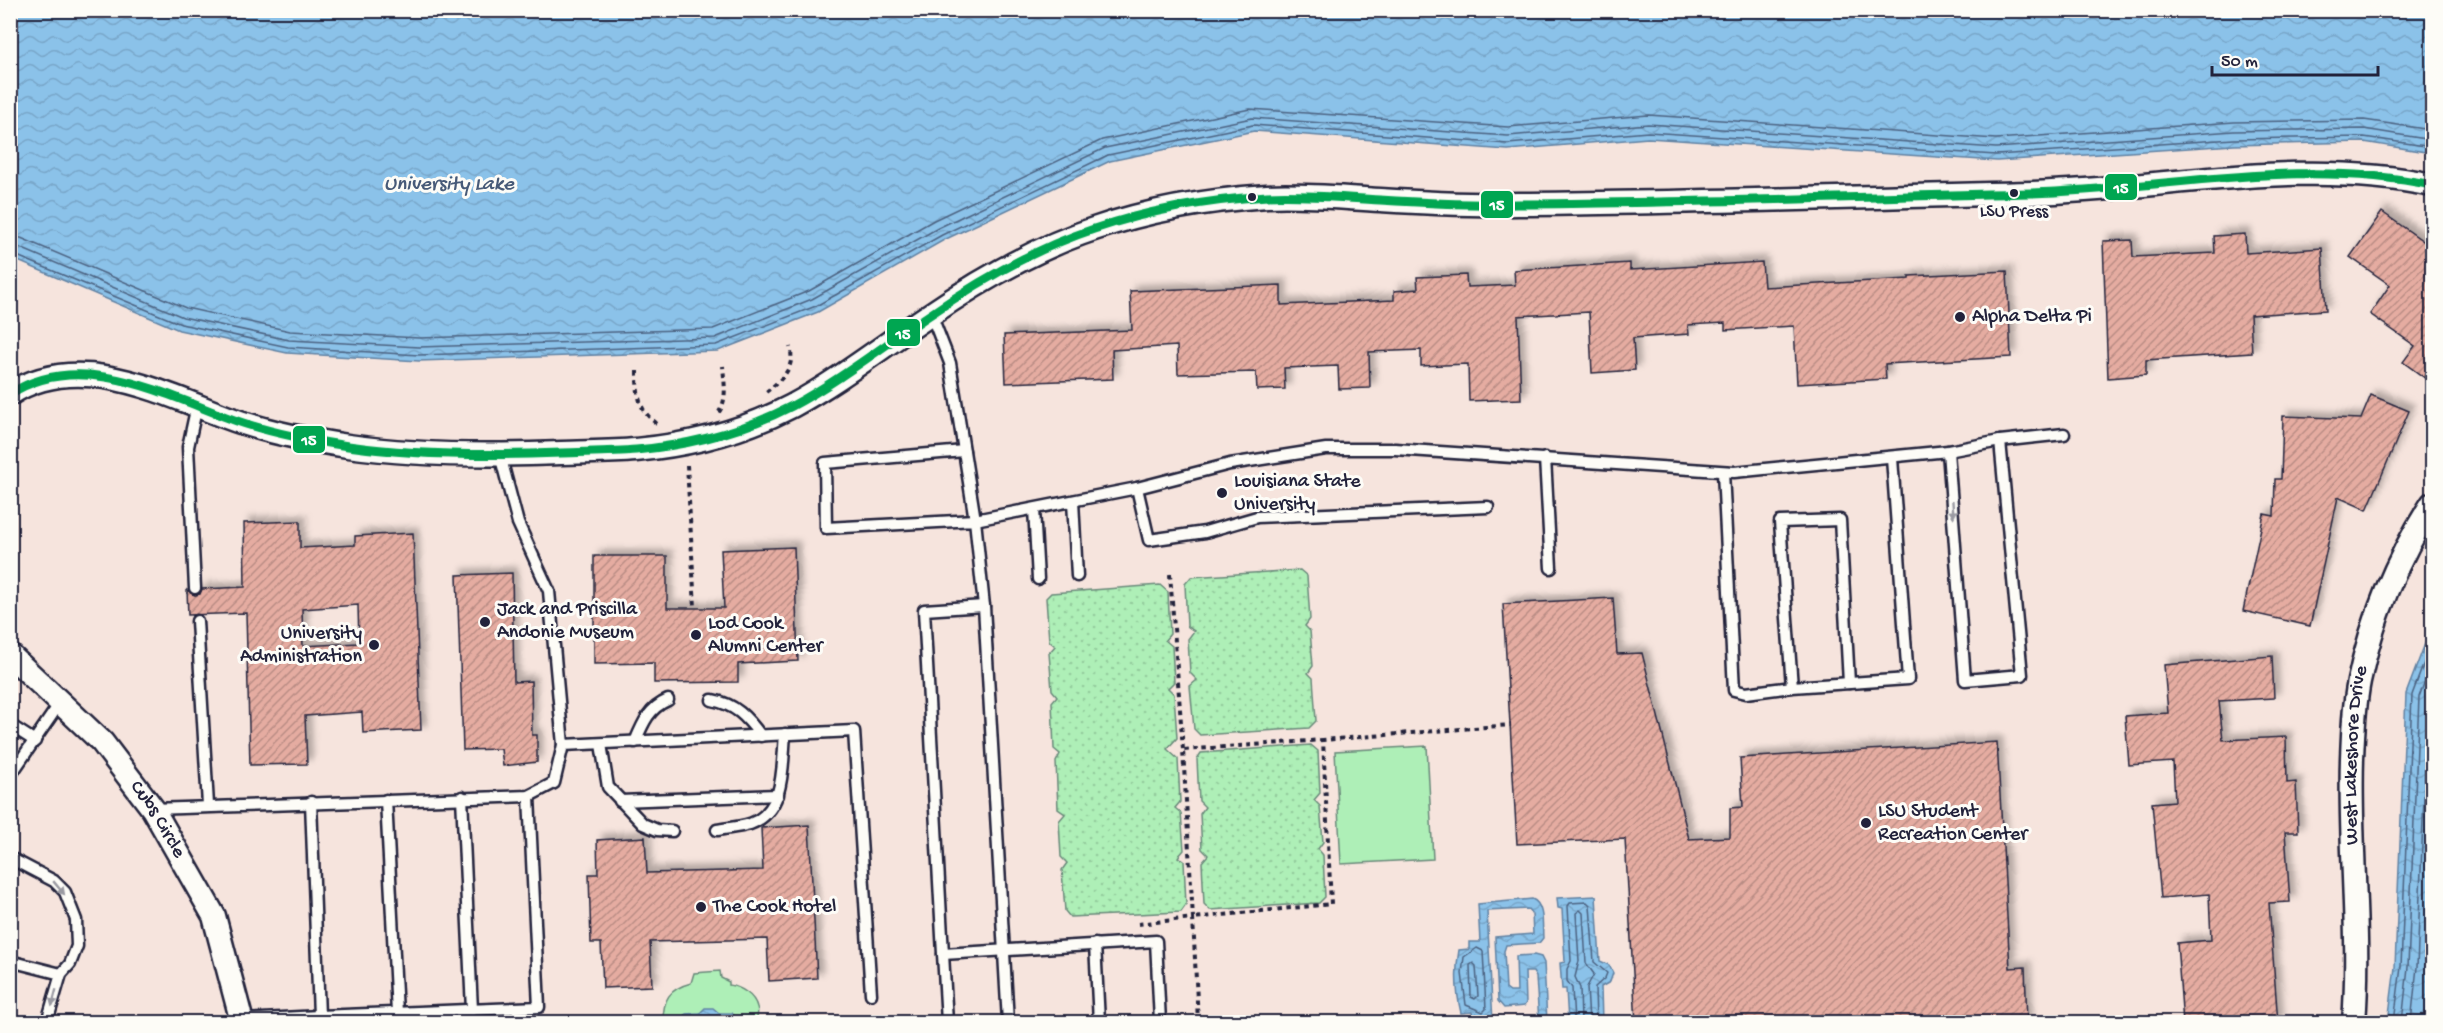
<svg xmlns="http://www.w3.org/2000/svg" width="2443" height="1033" font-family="'Gochi Hand',sans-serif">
  <defs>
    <pattern id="park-dots" width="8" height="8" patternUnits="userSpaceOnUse" patternTransform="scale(1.5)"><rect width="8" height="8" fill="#aeefb7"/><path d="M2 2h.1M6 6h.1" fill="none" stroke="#95cd9e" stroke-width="1.8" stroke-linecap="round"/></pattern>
    <pattern id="water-waves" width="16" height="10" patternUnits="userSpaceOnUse" patternTransform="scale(1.5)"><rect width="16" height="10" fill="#8bc2e9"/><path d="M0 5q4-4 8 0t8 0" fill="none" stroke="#78a6c9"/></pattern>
    <pattern id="building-hatch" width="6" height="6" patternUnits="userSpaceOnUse" patternTransform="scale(1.5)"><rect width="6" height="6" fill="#e5aca1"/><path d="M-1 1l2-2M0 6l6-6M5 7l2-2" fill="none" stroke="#b98c84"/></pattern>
    <filter id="shadow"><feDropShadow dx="5.5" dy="-5.5" stdDeviation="3" flood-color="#0004"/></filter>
  </defs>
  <rect width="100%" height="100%" fill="#fdfcf7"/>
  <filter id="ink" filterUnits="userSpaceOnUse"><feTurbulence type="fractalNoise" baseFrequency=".0167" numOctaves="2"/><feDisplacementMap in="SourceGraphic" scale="12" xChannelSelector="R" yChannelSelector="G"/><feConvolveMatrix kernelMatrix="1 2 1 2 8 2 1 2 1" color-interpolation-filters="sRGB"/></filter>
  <g filter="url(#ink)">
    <polygon fill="#f6e4dd" points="1254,131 1508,150 1648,138 1997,161 2234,145 2364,142 2432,153 2432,626 2388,1022 11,1022 10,258 179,330 818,312 944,240 1110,161"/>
    <g fill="#aeefb7" stroke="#688879" stroke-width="1.5">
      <polygon points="1427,746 1433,859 1341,864 1335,751"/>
      <path d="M720 971 721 978 729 982V985C741 987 754 995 757 1007 759 1011 757 1018 756 1022H663C663 999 669 989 691 983L694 973Z"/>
    </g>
    <g fill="url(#park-dots)" stroke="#688879" stroke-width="1.5">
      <polygon points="1300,570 1307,576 1310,619 1305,626 1310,631 1313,666 1308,673 1313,678 1316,721 1309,728 1200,735 1194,729 1190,686 1197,680 1190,673 1188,639 1194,631 1187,626 1185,584 1191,577"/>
      <polygon points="1160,585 1168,592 1170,634 1165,640 1172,646 1174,682 1168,688 1174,694 1177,738 1167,749 1178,759 1180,802 1175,808 1181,813 1184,850 1178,857 1184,861 1186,905 1181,912 1070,917 1065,911 1062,870 1067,863 1061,857 1059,821 1065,814 1058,809 1056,762 1060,754 1054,749 1052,702 1057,696 1052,690 1049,653 1055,646 1049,641 1046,598 1051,593"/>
      <polygon points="1311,745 1318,751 1320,793 1314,800 1320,806 1323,842 1318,849 1323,855 1325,897 1319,903 1210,910 1204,904 1202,862 1208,855 1202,849 1200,814 1205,807 1199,801 1197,759 1201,753"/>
    </g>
    <g fill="url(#water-waves)" stroke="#6182a3" stroke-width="1.5">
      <polygon points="10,11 2432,11 2432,153 2364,142 2234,145 1997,161 1648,138 1508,150 1254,131 1110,161 944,240 818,312 718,351 419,361 287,353 179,330 11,258"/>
      <polygon points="2432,625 2432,1022 2388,1022 2395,967 2406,694"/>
      <polygon points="1596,896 1600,961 1609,965 1613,973 1610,982 1601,987 1602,1022 1568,1022 1566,989 1562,989 1560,963 1565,962 1562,909 1558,908 1557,898"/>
      <path d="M1532 899C1545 904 1542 926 1543 938L1539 943 1506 945 1504 951 1506 989 1510 992H1517L1516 956 1534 955 1541 957 1544 963 1547 1022H1539L1536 977 1533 972H1525L1526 1003 1524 1006 1504 1008 1498 1001 1495 937 1533 934 1532 914 1528 909 1487 911 1493 1022H1484L1483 1018H1473L1472 1012 1461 1013C1456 992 1455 971 1459 950L1469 949V942H1480L1478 904Z"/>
      <polygon points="705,1008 713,1008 719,1013 732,1013 735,1017 731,1022 685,1022 683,1020 686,1014 700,1013"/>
    </g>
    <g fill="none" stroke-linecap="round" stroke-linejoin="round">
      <g stroke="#4c6281" stroke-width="1.5">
        <polyline points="10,237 21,238 186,308 290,331 419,338 713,329 809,291 934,220 1102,140 1250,109 1508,127 1648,115 1996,139 2234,122 2364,120 2432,130"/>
        <polyline points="10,246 18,247 183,317 289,340 419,347 715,338 812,299 938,228 1105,148 1252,118 1508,136 1648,124 1996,148 2234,131 2364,129 2432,140"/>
        <polyline points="10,253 181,324 288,347 419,355 716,345 816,306 942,235 1108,155 1253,125 1508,144 1648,132 1996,155 2234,139 2364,137 2432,147"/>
        <polygon points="1477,948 1483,951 1486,1009 1483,1012 1466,1005 1462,973 1464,957"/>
        <polygon points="1473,963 1476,966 1478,996 1475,999 1471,997 1470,965"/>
        <polyline points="1574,1022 1572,988 1567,981 1567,969 1571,961 1568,906 1570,903 1587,902 1590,905 1594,962 1607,973 1605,978 1595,987 1596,1022"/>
        <polyline points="1581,1022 1580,988 1575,977 1579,961 1576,913 1580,910 1583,913 1586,963 1594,974 1587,987 1589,1022"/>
        <polyline points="2394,1022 2401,967 2412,695 2432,641"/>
        <polyline points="2402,1022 2408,967 2419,697 2432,662"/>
        <polyline points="2411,1022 2417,967 2428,699 2432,687"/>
      </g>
    </g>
    <g fill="url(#building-hatch)" stroke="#22223b" stroke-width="1.5" fill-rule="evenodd" filter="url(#shadow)">
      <polygon points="2382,212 2433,248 2433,384 2403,362 2415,346 2370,314 2390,285 2350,257"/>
      <polygon points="2245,234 2246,253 2322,248 2326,310 2250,315 2252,353 2146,360 2146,375 2108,378 2103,241 2132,240 2133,257 2215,253 2214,236"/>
      <polygon points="1762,262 1764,287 1909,279 1909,276 2007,271 2011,357 1885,364 1886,379 1797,384 1794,326 1725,330 1725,323 1688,325 1689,334 1633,338 1635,370 1592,373 1589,312 1518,316 1521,399 1469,401 1468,364 1421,366 1421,350 1369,352 1370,388 1339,389 1338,366 1284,368 1285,389 1257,390 1256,372 1178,374 1177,346 1112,350 1113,379 1006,383 1004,335 1132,330 1130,291 1281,285 1281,305 1394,300 1394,291 1418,289 1417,277 1466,275 1467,287 1515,285 1514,270 1630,263 1630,270"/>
      <polygon points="2371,395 2409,411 2367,510 2338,497 2310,626 2243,611 2264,514 2274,516 2275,479 2281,479 2283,416 2361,419"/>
      <path d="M300 521V548L355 545V536L413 533 421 730 363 733 362 712 305 716 307 764 250 765 246 613 188 615 187 590 195 595 200 594 202 589 245 587 244 523ZM358 605 359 643 303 646 302 609Z"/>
      <polygon points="794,547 798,661 738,664 738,682 654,683 654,663 594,664 594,556 667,556 667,608 724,608 721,550"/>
      <polygon points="512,573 514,682 531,681 532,735 537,735 537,762 503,766 501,749 463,750 457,575"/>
      <polygon points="1613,598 1617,654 1642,653 1689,839 1730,837 1730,808 1743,807 1740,758 1997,742 2010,968 2025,967 2027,1022 1636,1023 1625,839 1517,844 1503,604"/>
      <polygon points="2272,656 2274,698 2219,701 2223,740 2286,737 2287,783 2296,782 2298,832 2285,832 2290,902 2269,903 2278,1023 2183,1023 2177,943 2211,940 2209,894 2161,898 2152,803 2175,801 2173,762 2129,765 2125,716 2168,713 2164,665"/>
      <polygon points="809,825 817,978 769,981 767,939 650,942 652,986 603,988 601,943 591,943 589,874 598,874 597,840 645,837 647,873 763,870 761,828"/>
    </g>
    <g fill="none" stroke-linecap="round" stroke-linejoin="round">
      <defs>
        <g id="service">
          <polyline points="931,314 950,363 975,520 1137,488 1230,464 1326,449 1395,449 1734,472 1948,451 2000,441 2064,434"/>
          <polyline points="964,451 825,463 826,528 975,520 984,606 1008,1022"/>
          <polyline points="1948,451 1965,680 2022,675 2000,441"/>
          <polyline points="500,455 518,523 549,591 563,745 854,731 871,994"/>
          <polyline points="1545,458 1551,568"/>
          <polyline points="1723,472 1734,690 1746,693 1792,687 1908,679 1892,458"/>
          <polyline points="1137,488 1149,540 1205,532 1257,517 1488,507"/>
          <polyline points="1073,501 1077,576"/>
          <polyline points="1034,509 1038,579"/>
          <polyline points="195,588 188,447 197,405"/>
          <polyline points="984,606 924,610 943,954 1156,941 1160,1022"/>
          <polyline points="197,621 208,805"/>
          <polyline points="1792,687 1780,522 1840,520 1849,683"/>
          <path d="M712 700C735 704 747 717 761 736"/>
          <polyline points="10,725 35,741"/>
          <path d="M635 742C643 723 649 708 668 700"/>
          <polyline points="601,744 608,787 643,824 657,830 672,831"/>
          <polyline points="10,776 60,703"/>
          <polyline points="462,797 472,1010"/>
          <polyline points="386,800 397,1013"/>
          <polyline points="620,801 778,795"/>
          <polyline points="311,802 319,1016 539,1007 529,796"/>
          <polyline points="153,809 529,796 554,783 563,745"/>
          <path d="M717 830C728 828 740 827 750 824 786 811 782 765 785 734"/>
          <polyline points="10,858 54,881 65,892 76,920 77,946 70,964 61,974 47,1022"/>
          <polyline points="1095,944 1099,1022"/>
          <polyline points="943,954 947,1022"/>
          <polyline points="10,961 61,974"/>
          <polyline points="242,1020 319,1016"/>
        </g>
        <g id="minor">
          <path d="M10 394C78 350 160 392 226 417 265 432 307 440 348 446 419 456 490 456 561 453 586 452 611 452 636 450 690 445 744 431 792 406 840 380 883 346 928 316 979 281 1036 248 1094 229 1149 210 1209 200 1267 196 1304 194 1342 198 1380 200 1426 203 1472 205 1518 204 1689 203 1861 197 2032 193 2165 189 2301 157 2432 185"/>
          <path id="s1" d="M10 655 102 742 153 809 214 916 242 1022"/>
          <path id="s2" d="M2354 1022C2361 934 2349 846 2352 758 2353 732 2354 706 2359 681 2372 619 2398 557 2432 504"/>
        </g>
      </defs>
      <use href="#service" stroke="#22223b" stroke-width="15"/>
      <use href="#minor" stroke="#22223b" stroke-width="27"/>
      <g stroke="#22223b" stroke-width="4" stroke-dasharray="4.5 4.5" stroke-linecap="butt">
        <path d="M637 371C637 393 638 412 658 424"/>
        <path d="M766 392C781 380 796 368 790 347"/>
        <path d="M719 412C728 399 724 381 723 366"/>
        <polyline points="687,465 695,608"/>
        <polyline points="1170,574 1183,750"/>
        <polyline points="1138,924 1193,918 1183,750 1323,740"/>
        <polyline points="1198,1022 1193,918 1331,904 1323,740 1511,725"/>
      </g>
      <use href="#service" stroke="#fdfcf7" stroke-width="10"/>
      <use href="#minor" stroke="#fdfcf7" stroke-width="22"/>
      <defs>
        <path id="bus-1" d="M10 394C78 350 160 392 226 417 265 432 307 440 348 446 419 456 490 456 561 453 586 452 611 452 636 450 690 445 744 431 792 406 840 380 883 346 928 316 979 281 1036 248 1094 229 1149 210 1209 200 1267 196 1304 194 1342 198 1380 200 1426 203 1472 205 1518 204 1689 203 1861 197 2032 193 2165 189 2301 157 2432 185"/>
      </defs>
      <use href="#bus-1" stroke="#fdfcf7" stroke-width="14"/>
      <use href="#bus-1" stroke="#00a651" stroke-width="9"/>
    </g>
    <defs><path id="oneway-solid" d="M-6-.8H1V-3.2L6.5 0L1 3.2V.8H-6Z" transform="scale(1.5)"/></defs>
    <g fill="#9a9aa2">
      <use href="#oneway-solid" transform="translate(1953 509) rotate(86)"/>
      <use href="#oneway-solid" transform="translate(59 888) rotate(50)"/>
      <use href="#oneway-solid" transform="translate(54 998) rotate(105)"/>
    </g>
  </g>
  <g fill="#22223b" stroke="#fdfcf7" stroke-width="2">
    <circle cx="2014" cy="193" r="5"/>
    <circle cx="1252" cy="197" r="5"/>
    <circle cx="1960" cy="317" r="6"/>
    <circle cx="1222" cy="493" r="6"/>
    <circle cx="485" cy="622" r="6"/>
    <circle cx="696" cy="635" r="6"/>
    <circle cx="374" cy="645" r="6"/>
    <circle cx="1866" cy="823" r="6"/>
    <circle cx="701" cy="907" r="6"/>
  </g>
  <g text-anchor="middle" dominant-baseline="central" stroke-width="6" stroke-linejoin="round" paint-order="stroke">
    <g font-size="18" fill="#22223b" stroke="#fdfcf7">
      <text x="2014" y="212">LSU Press</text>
    </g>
    <g font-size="20" fill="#22223b" stroke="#fdfcf7" text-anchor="start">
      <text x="1972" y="317">Alpha Delta Pi</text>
      <text x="1234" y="482">Louisiana State<tspan x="1234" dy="23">University</tspan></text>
      <text x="497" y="610">Jack and Priscilla<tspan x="497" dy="23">Andonie Museum</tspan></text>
      <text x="708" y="624">Lod Cook<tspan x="708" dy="23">Alumni Center</tspan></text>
      <text x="362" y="634" text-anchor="end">University<tspan x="362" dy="23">Administration</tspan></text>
      <text x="1878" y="812">LSU Student<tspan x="1878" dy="23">Recreation Center</tspan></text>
      <text x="713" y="907">The Cook Hotel</text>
    </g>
    <g font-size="20" fill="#22223b" stroke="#fdfcf7">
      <text stroke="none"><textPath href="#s2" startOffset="267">West Lakeshore Drive</textPath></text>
      <text stroke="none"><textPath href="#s1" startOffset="222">Cubs Circle</textPath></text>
    </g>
    <g font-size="21" font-style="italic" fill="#475a78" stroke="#fdfcf7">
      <text x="449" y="185">University Lake</text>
    </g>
  </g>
  <g stroke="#fdfcf7" stroke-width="2">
    <rect x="2104" y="173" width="34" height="28" rx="6" fill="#00a651"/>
    <rect x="1480" y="190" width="34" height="29" rx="6" fill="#00a651"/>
    <rect x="886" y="318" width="35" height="29" rx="6" fill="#00a651"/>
    <rect x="292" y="425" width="34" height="29" rx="6" fill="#00a651"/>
  </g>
  <g font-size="16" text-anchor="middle" font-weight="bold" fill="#fff">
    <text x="2121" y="193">15</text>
    <text x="1497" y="210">15</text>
    <text x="903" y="339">15</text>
    <text x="309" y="445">15</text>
  </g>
  <rect width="2443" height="1033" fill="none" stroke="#fdfcf7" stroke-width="36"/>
  <rect x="18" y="18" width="2407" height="997" fill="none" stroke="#22223b" stroke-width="2" filter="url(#ink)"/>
  <path d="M2212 66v9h166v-9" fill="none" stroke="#22223b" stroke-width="3"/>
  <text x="2221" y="66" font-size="18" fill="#22223b" stroke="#fdfcf7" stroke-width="4.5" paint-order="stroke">50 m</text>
</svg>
